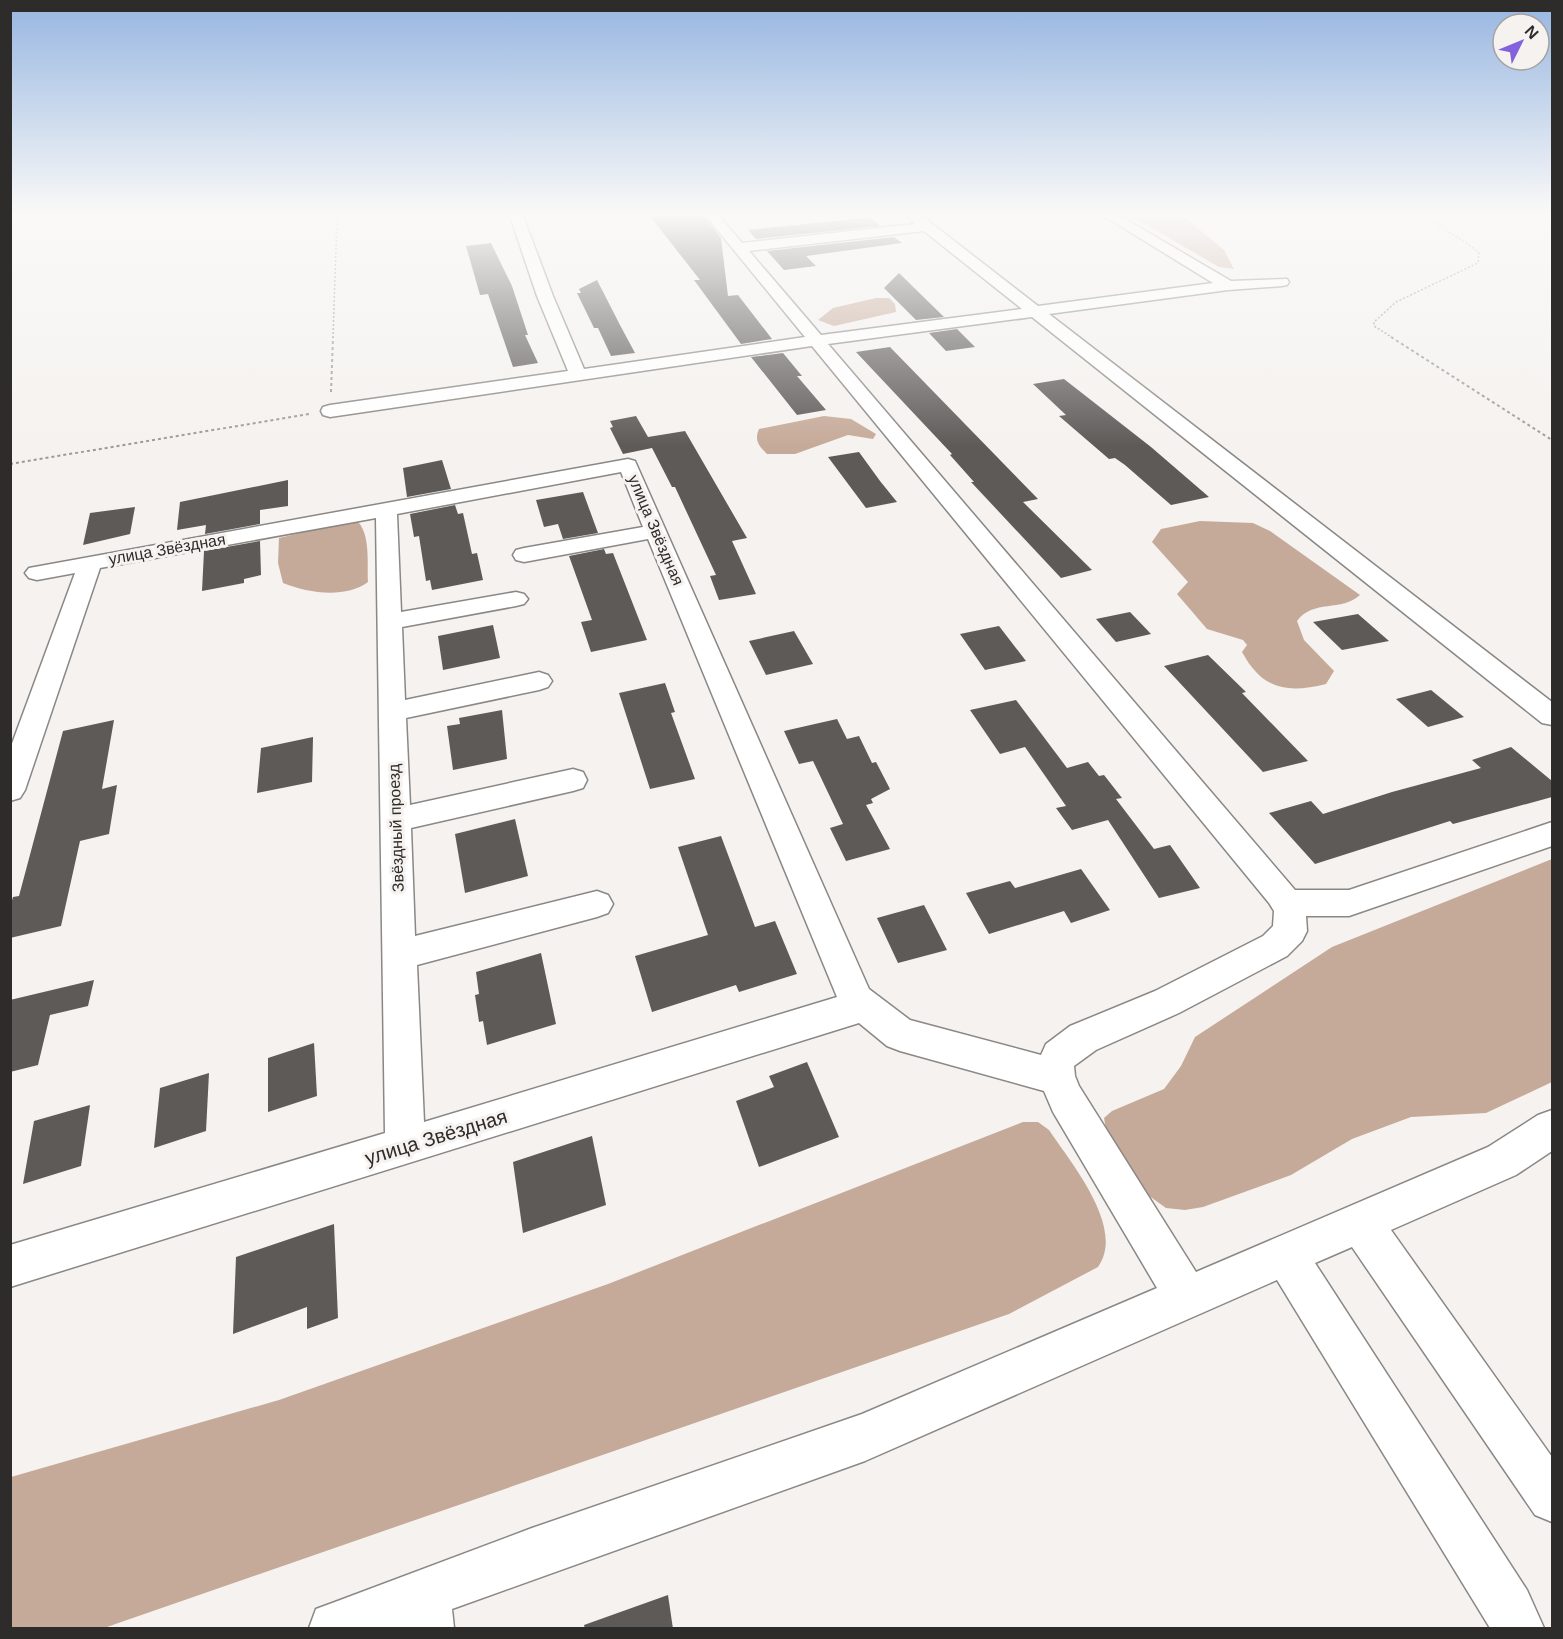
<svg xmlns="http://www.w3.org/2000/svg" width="1563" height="1639" font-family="Arial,sans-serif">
  <rect width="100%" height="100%" fill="#f5f2ef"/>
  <g fill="#c6aa99">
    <polygon points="1131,216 1183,216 1224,250 1234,269 1219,267"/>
    <polygon points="876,298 889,298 895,304 896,312 834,326 818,320 833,308"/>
    <path d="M824 416 851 419 876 434 873 439 848 435 795 454H767C759 446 754 440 759 429Z"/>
    <path d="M356 520C371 532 367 564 368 582 345 599 308 593 283 583L278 563 279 538Z"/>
    <path d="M1200 521 1253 523 1270 531 1360 595C1342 612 1313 599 1297 621L1304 640 1334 671 1326 684C1286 694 1262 689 1242 652L1247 645 1243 640 1207 629 1177 594 1188 582 1152 542 1161 529Z"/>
    <polygon points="1552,859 1552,1082 1486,1113 1411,1117 1352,1139 1291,1175 1203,1207 1185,1210 1166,1208 1145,1193 1108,1141 1104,1118 1112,1111 1164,1089 1181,1066 1195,1037 1332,947"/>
    <path d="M1023 1122H1038L1049 1130C1071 1163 1126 1228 1098 1267L1009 1314 104 1628H11V1477L279 1400 608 1284Z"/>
  </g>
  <g fill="#5d5a58">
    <polygon points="650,216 704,216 721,238 728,296 738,295 772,339 741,344 694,280 700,280"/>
    <polygon points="864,218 871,218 880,226 756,239 748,230"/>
    <polygon points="894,237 902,243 806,256 816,266 784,270 767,251"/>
    <polygon points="491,243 512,286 528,335 525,335 538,363 513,367 488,294 480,295 466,246"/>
    <polygon points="899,273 944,317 916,320 884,288"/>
    <polygon points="597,280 620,325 635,353 611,356 598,328 594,328 577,293 581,293 579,289"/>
    <polygon points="957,329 975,347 946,351 929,333"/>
    <polygon points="890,347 1038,499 1023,502 1092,570 1061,578 971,482 974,482 950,455 952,454 856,352"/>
    <polygon points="783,353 802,376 797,376 826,410 797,415 751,357"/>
    <polygon points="1064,379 1151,447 1209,497 1171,505 1125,465 1115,458 1109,459 1059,416 1066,415 1033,384"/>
    <polygon points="636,416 648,437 685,431 747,538 732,541 756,594 719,600 710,576 716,575 675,487 672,487 652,448 623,454 610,428 613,427 610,421"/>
    <polygon points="859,452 880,481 897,502 866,508 828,457"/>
    <polygon points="442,460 451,489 407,497 403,468"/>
    <polygon points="288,480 288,506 260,510 260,524 205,534 206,525 177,530 180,502"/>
    <polygon points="583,492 598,533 563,539 558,524 544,527 536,500"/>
    <polygon points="455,505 458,514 463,513 472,554 477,553 483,580 432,590 430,580 426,581 419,536 414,537 410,514"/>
    <polygon points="135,507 130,534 83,545 90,513"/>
    <polygon points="260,541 261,575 244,579 244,583 202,591 204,551"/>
    <polygon points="604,549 606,554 613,553 647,640 591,652 581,622 592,620 569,556"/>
    <polygon points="1130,612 1151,634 1116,642 1096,619"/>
    <polygon points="1358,614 1389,641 1342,650 1313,622"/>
    <polygon points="493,625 500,658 443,670 438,636"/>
    <polygon points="999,626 1026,661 985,670 960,634"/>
    <polygon points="794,631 813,664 766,675 749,641"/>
    <polygon points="1208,655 1246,692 1242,693 1308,761 1263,772 1164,666"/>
    <polygon points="665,683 675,712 671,713 695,779 650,789 619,693"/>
    <polygon points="1431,690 1464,717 1428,727 1396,699"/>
    <polygon points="1016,700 1067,768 1088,762 1099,776 1104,775 1122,798 1116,799 1154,849 1170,845 1200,888 1159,898 1108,820 1072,830 1056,808 1066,806 1025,747 1000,754 970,710"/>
    <polygon points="502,710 507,759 453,770 447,726 460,724 459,718"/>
    <polygon points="837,719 847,739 859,736 872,763 876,762 890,789 871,799 873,803 866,805 890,849 846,861 830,828 843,824 813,761 799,764 784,731"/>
    <polygon points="114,720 102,789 117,785 109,834 80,841 61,926 10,938 10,907 13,897 19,896 63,731"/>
    <polygon points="313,737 312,782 257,793 261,748"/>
    <polygon points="1511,747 1552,781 1552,797 1453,824 1450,821 1315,864 1269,813 1311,801 1323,814 1392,792 1481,768 1472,760"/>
    <polygon points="515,819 528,876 465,893 455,834"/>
    <polygon points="721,836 755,927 775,921 797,974 739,992 736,985 652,1012 635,956 708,935 678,847"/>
    <polygon points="1081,869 1110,910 1071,923 1064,911 989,934 966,893 1010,881 1015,888"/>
    <polygon points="924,905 947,950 898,963 877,918"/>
    <polygon points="541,953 556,1024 487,1045 483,1021 479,1022 475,995 479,994 476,972"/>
    <polygon points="94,980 88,1006 50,1015 38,1065 10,1072 10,1000"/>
    <polygon points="314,1043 317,1096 268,1112 268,1058"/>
    <polygon points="807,1062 839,1137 759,1167 736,1101 774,1087 769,1076"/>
    <polygon points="209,1073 206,1131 154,1148 160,1088"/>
    <polygon points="90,1105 81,1166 23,1184 34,1121"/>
    <polygon points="592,1136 606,1205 523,1233 513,1162"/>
    <polygon points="334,1224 338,1318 307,1329 307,1307 233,1334 236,1257"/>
    <polygon points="668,1595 673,1629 585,1629 584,1625"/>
  </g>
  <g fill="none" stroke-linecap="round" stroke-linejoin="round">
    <defs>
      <path id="minor" d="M510 216H523L553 296 584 369 805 337 706 216H719L742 243 915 224 907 216H922L1038 306 1213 283 1104 216H1120L1231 281 1287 279 1289 282 1287 285 1282 286 1228 290 1049 314 1552 702V725L1542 723 1032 317 828 344 1295 890H1349L1552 822V846L1349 916H1306L1307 931 1302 941 1287 956 1179 1013 1096 1050 1074 1066 1075 1076 1079 1086 1196 1272 1488 1147 1538 1115 1552 1110V1151L1516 1175 1391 1230 1552 1457V1522L1535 1515 1352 1247 1315 1263 1527 1590 1544 1628H1490L1277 1280 865 1461 452 1609 454 1628H309L316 1609 335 1602 532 1528 862 1414 1157 1288 1053 1112 1044 1091 900 1051 887 1046 859 1023 10 1287V1245L385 1133 376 518 100 568 25 790 20 798 10 801V749L75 573 37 580 29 578 25 573 29 568 628 459 635 461 869 989 910 1020 1041 1055 1046 1044 1070 1026 1155 991 1263 936 1273 926 1274 911 1269 903 812 346 330 417 323 415 321 411 323 407 330 405 568 371 537 296ZM924 231 1022 309 821 335 749 251ZM621 472 643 527 524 548 516 550 513 555 516 560 524 562 648 539 837 997 424 1122 417 965 597 917 608 913 613 904 608 895 597 891 415 936 411 828 573 791 583 788 587 780 583 772 573 769 410 805 406 718 539 690 548 687 552 681 548 675 539 672 405 700 402 627 516 606 524 604 528 599 524 594 516 592 401 612 397 514Z"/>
    </defs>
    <use href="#minor" stroke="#8a8785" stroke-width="3"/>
    <g stroke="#9c9997" stroke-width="1.5" stroke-dasharray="2 2" stroke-linecap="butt">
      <polyline points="333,338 337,216"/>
      <polyline points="1393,338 1374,326 1374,322 1396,302 1478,263 1479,253 1475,249 1425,216"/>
    </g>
    <g stroke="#9c9997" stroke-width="2" stroke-dasharray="3 3" stroke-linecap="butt">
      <polyline points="1391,337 1552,440"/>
      <polyline points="331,392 333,337"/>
      <polyline points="10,464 309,414"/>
    </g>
    <use href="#minor" fill="#fff" fill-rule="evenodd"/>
  </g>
  <linearGradient id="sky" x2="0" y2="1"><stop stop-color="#97b6e1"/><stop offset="0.48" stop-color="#faf9f8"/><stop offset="1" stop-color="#faf9f8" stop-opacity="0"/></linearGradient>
  <rect width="1563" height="446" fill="url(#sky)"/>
  <g text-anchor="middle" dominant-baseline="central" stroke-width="6" stroke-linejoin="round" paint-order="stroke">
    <g font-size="16" fill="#2e2c2b" stroke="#f5f2ef">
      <text transform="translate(656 530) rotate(67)">улица Звёздная</text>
      <text transform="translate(167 549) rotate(-10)">улица Звёздная</text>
      <text transform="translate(396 828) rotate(-92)">Звёздный проезд</text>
    </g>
    <g font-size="20" fill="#2e2c2b" stroke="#f5f2ef">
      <text transform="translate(436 1137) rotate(-17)">улица Звёздная</text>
    </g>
  </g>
  <rect width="1563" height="1639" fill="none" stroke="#2e2c2b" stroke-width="24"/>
  <g transform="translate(1521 42) rotate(47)"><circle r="28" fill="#f5f2ef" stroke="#a5a3a1" stroke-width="1.5"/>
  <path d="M0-4.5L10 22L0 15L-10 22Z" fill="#8362dd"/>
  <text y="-9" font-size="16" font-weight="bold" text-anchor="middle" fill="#2e2c2b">N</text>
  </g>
</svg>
